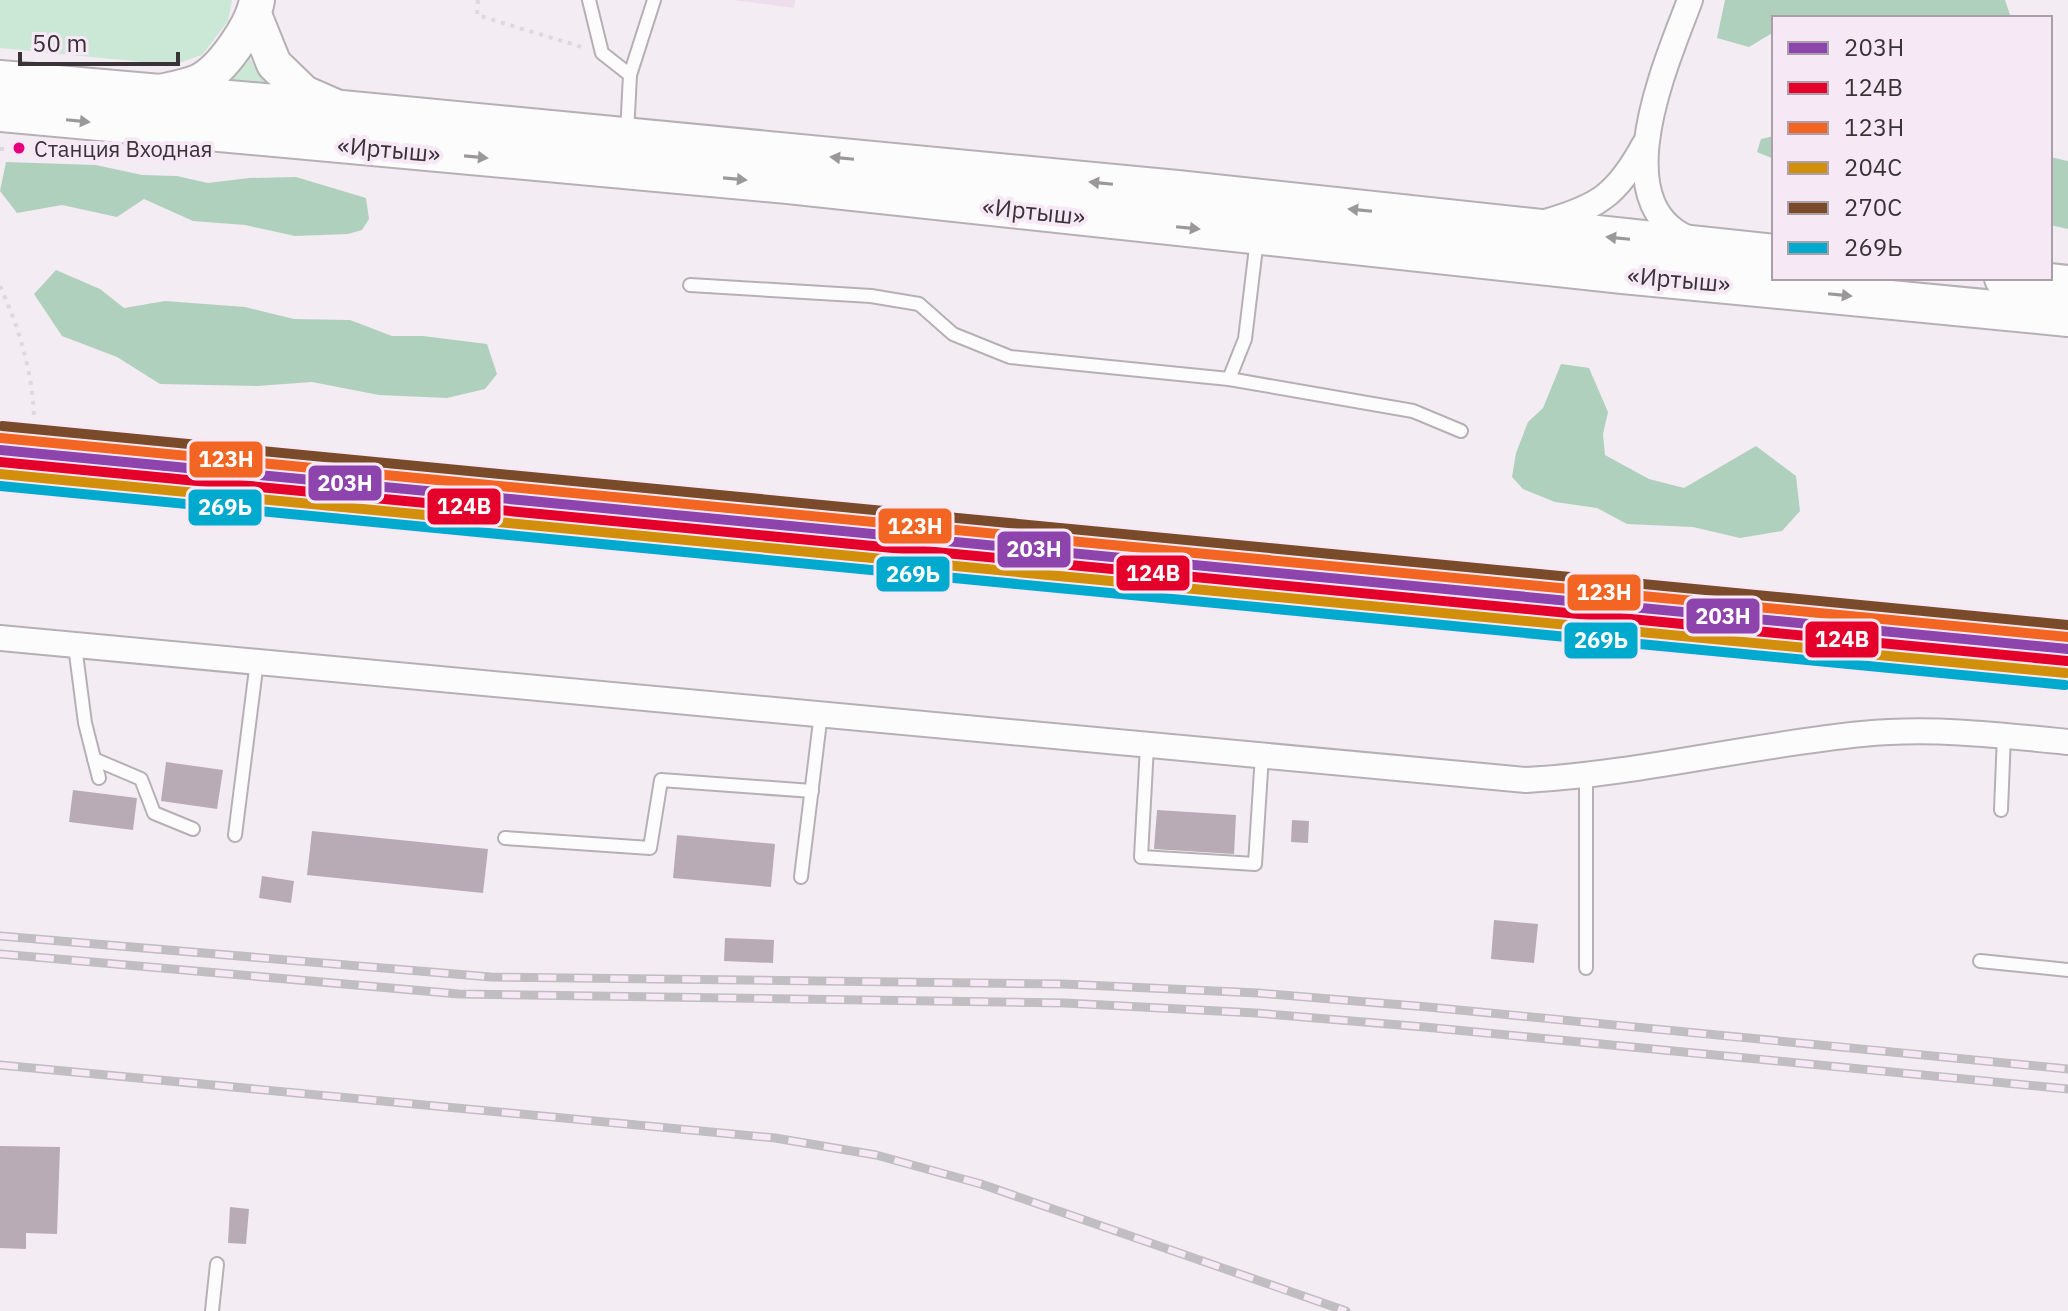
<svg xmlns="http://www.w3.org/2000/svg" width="2068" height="1311" font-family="'IBM Plex Sans',sans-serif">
  <rect width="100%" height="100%" fill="#f4ecf3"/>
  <polygon fill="#eddeeb" points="733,0 795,0 794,8"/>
  <g fill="#cbe8d7">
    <polygon points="0,0 232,0 228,21 202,55 173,65 0,48"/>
    <polygon points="245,49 255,68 273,84 225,80"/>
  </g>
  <g fill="#afd0bd">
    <polygon points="1725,0 2005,0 2011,18 1774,18 1774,32 1749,47 1717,38"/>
    <polygon points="1774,136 1774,159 1757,152 1761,139"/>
    <polygon points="2050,157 2068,161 2068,229 2050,225"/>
    <polygon points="6,162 96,165 142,175 177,176 208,183 249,178 296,177 366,198 369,219 362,230 348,234 295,236 245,225 193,221 144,199 117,217 62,205 17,213 0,191"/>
    <polygon points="56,270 100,289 124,308 165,301 245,307 294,319 350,320 392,336 423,336 487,344 497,374 485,389 447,398 379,395 312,382 257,386 160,384 117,357 62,336 34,294"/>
    <polygon points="1561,364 1589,368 1608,412 1603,434 1605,455 1649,479 1684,488 1756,446 1796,476 1800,511 1782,531 1740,538 1693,527 1627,524 1597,508 1555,502 1523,489 1512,477 1516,453 1528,422 1543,408"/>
  </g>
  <g fill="#b8abb6">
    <polygon points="166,762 223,770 217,809 161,801"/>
    <polygon points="73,790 137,798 133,830 69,822"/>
    <polygon points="1157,810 1236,815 1234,854 1154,849"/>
    <polygon points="1292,820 1309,821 1308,843 1291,842"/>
    <polygon points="312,831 488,849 483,893 307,875"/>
    <polygon points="677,835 775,844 771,887 673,878"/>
    <polygon points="262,876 294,881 291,903 259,898"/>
    <polygon points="1494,920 1538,924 1534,963 1491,959"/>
    <polygon points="725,938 774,940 773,963 724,961"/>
    <polygon points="0,1146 60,1147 57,1234 26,1233 26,1249 0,1248"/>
    <polygon points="230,1207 249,1209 246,1244 228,1243"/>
  </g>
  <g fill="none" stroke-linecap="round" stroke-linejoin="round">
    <defs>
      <g id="lane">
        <polyline points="589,0 602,53 630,75"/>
        <polyline points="627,133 630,75 654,0"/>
        <polyline points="690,285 871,296 919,304 953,334 1010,357 1229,379 1413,411 1461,431"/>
        <polyline points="1229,379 1245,339 1257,239"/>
        <polyline points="75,646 85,723 99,778"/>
        <polyline points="1147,746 1141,857 1255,864 1262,755"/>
        <polyline points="94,759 141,779 154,813 193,829"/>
        <polyline points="2001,810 2004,735"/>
        <polyline points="235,835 257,661"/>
        <polyline points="505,838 650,848 661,780 812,791"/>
        <polyline points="801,877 821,713"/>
        <polyline points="1980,961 2068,970"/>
        <polyline points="1586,968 1586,777"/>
        <polyline points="212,1311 217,1264"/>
      </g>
      <g id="street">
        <path d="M1690 0C1667 62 1600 209 1695 241"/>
        <path d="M1545 222C1598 207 1617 195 1644 145"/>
        <path d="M0 638 1526 780C1639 774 1749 745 1862 734 1931 727 2000 735 2068 742"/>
      </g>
      <g id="secondary">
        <polyline points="255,17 274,64 304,93 336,107"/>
        <path d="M160 92C173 89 186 87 198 82 222 71 253 25 257 0"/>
      </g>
      <g id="primary">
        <polyline points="0,80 310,107 1177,190 1774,254"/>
        <polyline points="0,112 788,184 1623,274 2068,317"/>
        <polyline points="2004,278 2068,285"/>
      </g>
    </defs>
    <use href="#lane" stroke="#b6b0b5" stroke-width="16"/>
    <use href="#street" stroke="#b6b0b5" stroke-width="28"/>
    <use href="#secondary" stroke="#b6b0b5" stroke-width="38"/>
    <use href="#primary" stroke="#b6b0b5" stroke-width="42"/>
    <g stroke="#dcd9dc" stroke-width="4" stroke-dasharray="4 6" stroke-linecap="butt">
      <polyline points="478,0 477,15 585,48"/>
      <polyline points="0,149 7,149"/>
      <path d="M0 286C19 328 32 370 34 416"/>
    </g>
    <use href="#lane" stroke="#fdfcfd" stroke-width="12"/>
    <use href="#street" stroke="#fdfcfd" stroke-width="24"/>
    <use href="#secondary" stroke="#fdfcfd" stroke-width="34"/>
    <use href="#primary" stroke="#fdfcfd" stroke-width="38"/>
    <defs>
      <g id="rail">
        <polyline points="0,936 491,977 1063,984 1258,993 1428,1007 2068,1069"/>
        <polyline points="0,954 459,994 1065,1003 1256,1013 1424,1027 2068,1089"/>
        <polyline points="0,1065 775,1138 876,1155 981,1184 1346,1311"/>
      </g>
    </defs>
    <use href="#rail" stroke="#c0bec0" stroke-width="9"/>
    <use href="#rail" stroke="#f7e8f6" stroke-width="6" stroke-dasharray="18" stroke-linecap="butt"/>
    <defs>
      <polyline id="rail-1" points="0,450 2068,649"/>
      <polyline id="rail-2" points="0,462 2067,661"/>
      <polyline id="rail-3" points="1,438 2068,637"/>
      <polyline id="rail-4" points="0,474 2066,673"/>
      <polyline id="rail-5" points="2,426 2068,625"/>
      <polyline id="rail-6" points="0,486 2065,685"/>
    </defs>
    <use href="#rail-1" stroke="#f7e8f6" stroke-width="16"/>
    <use href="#rail-2" stroke="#f7e8f6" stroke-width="16"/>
    <use href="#rail-3" stroke="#f7e8f6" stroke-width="16"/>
    <use href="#rail-4" stroke="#f7e8f6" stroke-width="16"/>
    <use href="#rail-5" stroke="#f7e8f6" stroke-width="16"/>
    <use href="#rail-6" stroke="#f7e8f6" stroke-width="16"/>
    <use href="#rail-1" stroke="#8e44ad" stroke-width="10"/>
    <use href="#rail-2" stroke="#e4002b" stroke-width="10"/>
    <use href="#rail-3" stroke="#f26522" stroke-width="10"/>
    <use href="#rail-4" stroke="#d18f0b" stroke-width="10"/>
    <use href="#rail-5" stroke="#7a4b2a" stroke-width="10"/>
    <use href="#rail-6" stroke="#00a9ce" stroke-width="10"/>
  </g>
  <defs><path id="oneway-solid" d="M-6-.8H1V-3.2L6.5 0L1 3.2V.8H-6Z" transform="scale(2)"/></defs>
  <g fill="#9b989a">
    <use href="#oneway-solid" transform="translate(78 121) rotate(6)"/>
    <use href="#oneway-solid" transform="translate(476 157) rotate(5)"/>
    <use href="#oneway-solid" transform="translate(842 158) rotate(-174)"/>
    <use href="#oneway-solid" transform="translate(735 179) rotate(5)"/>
    <use href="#oneway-solid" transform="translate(1101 183) rotate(-174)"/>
    <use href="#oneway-solid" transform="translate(1360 210) rotate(-174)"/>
    <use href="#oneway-solid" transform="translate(1188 228) rotate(6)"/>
    <use href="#oneway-solid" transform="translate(1618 238) rotate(-174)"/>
    <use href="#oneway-solid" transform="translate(1840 295) rotate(6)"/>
  </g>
  <circle fill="#e5007d" stroke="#f7e8f6" stroke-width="3" cx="19" cy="148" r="7"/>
  <g text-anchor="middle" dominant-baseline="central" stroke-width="8" stroke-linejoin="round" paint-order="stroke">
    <g font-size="22" fill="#393338" stroke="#f7e8f6" text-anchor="start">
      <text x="34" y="148">Станция Входная</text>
    </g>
    <g font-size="24" fill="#393338" stroke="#f7e8f6">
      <text transform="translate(389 149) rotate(5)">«Иртыш»</text>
      <text transform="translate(1034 211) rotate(6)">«Иртыш»</text>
      <text transform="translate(1679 279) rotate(5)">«Иртыш»</text>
    </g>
  </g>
  <g stroke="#f7e8f6" stroke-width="3">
    <rect x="188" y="440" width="76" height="39" rx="8" fill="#f26522"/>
    <rect x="307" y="464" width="76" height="38" rx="8" fill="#8e44ad"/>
    <rect x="426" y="487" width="76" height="39" rx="8" fill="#e4002b"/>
    <rect x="187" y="488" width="76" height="39" rx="8" fill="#00a9ce"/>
    <rect x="877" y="507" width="76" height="38" rx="8" fill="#f26522"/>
    <rect x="996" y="530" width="76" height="39" rx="8" fill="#8e44ad"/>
    <rect x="1115" y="554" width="76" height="38" rx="8" fill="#e4002b"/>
    <rect x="875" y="555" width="76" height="38" rx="8" fill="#00a9ce"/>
    <rect x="1566" y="573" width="76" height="39" rx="8" fill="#f26522"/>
    <rect x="1685" y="597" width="76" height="38" rx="8" fill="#8e44ad"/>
    <rect x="1804" y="620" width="76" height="39" rx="8" fill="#e4002b"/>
    <rect x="1563" y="621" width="76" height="39" rx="8" fill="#00a9ce"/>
  </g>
  <g font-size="22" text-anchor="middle" font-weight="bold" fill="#fff">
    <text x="226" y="467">123Н</text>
    <text x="345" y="491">203Н</text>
    <text x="464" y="514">124В</text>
    <text x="225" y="515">269Ь</text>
    <text x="915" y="534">123Н</text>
    <text x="1034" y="557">203Н</text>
    <text x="1153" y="581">124В</text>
    <text x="913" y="582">269Ь</text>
    <text x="1604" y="600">123Н</text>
    <text x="1723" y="624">203Н</text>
    <text x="1842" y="647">124В</text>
    <text x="1601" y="648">269Ь</text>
  </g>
  <rect x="1772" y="16" width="280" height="264" fill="#f7e8f6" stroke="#aba0aa" stroke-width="2"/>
  <rect x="1788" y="42" width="40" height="12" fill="#8e44ad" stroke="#aba0aa" stroke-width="2"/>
  <text x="1844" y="56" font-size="24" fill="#393338">203Н</text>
  <rect x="1788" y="82" width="40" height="12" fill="#e4002b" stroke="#aba0aa" stroke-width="2"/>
  <text x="1844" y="96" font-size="24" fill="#393338">124В</text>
  <rect x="1788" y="122" width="40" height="12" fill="#f26522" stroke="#aba0aa" stroke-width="2"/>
  <text x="1844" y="136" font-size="24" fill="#393338">123Н</text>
  <rect x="1788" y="162" width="40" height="12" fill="#d18f0b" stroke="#aba0aa" stroke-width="2"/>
  <text x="1844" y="176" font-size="24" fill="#393338">204С</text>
  <rect x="1788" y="202" width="40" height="12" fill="#7a4b2a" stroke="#aba0aa" stroke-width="2"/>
  <text x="1844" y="216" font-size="24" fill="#393338">270С</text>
  <rect x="1788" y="242" width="40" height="12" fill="#00a9ce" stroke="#aba0aa" stroke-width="2"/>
  <text x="1844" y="256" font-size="24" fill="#393338">269Ь</text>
  <path d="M20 52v12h158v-12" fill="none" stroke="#393338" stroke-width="4"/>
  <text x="32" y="52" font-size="24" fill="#393338" stroke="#f7e8f6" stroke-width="6" paint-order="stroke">50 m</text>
</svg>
